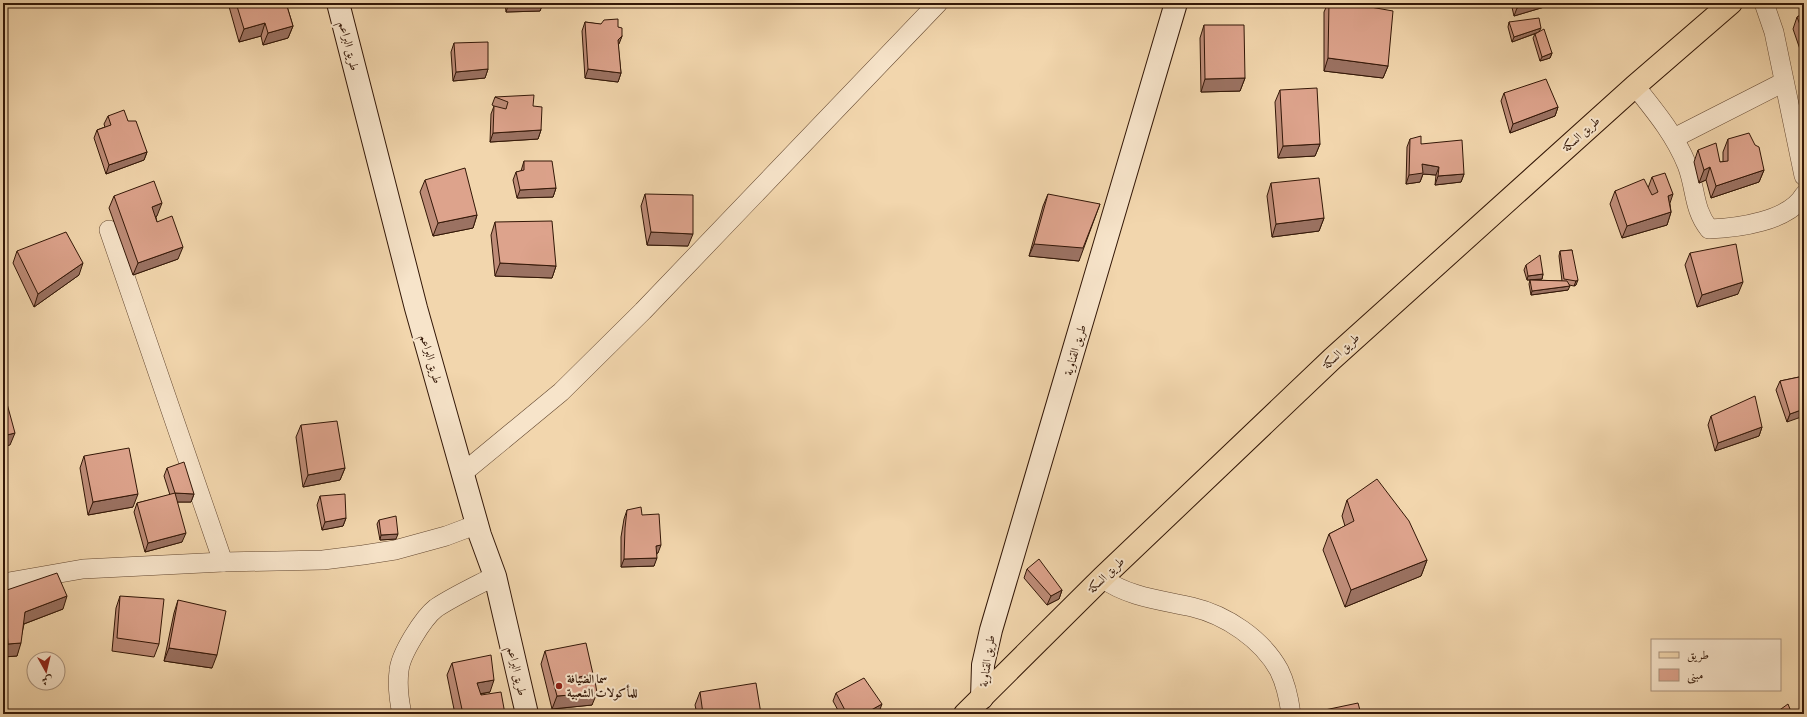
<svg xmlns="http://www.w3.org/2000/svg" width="1807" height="717" font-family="Alegreya,Amiri,serif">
  <rect width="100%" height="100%" fill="#f2d6ad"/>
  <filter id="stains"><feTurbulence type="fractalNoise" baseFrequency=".005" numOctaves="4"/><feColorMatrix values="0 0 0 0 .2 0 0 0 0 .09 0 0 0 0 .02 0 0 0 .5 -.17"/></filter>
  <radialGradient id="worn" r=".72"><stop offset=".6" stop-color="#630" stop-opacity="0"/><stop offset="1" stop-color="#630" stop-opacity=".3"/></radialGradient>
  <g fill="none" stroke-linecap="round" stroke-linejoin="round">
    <defs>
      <g id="street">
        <polyline points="1764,3 1774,32 1804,176"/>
        <path d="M1635 86C1655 111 1675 135 1687 165 1696 188 1693 209 1709 229 1738 228 1789 221 1804 195"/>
        <polyline points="1674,138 1784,82"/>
        <polyline points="109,230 223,562"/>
        <polyline points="464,472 561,392 643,311 938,3"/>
        <path d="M1102 578C1128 597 1161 600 1192 607 1226 615 1262 639 1279 670 1286 684 1289 699 1291 714"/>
        <polyline points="3,583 83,569 223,562 323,560 363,555 395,550 446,536 478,524"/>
        <path d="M402 714C399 700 397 686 399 671 400 655 423 618 436 608 454 596 476 586 495 576"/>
      </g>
      <g id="secondary">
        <polyline points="338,3 416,308 480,535 495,576 527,714"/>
        <polyline points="982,698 983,665 991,630 1176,3"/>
      </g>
      <polyline id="primary" points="965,714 1102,578 1332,359 1635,86 1731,3"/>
    </defs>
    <use href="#street" stroke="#634730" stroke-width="20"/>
    <use href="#secondary" stroke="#331707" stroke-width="24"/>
    <use href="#primary" stroke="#331707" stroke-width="24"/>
    <use href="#street" stroke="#f7e4ca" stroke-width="19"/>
    <use href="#secondary" stroke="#f7e4ca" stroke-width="22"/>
    <use href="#primary" stroke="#f2d6ad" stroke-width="22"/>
  </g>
  <g fill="#be8c78" stroke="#331707">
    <polygon points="228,3 286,3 293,26 288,38 263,45 261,36 239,42"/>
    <polygon points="505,3 543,3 540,11 506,12"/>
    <polygon points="1328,3 1348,3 1388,66 1383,78 1324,71 1324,12"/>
    <polygon points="1511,3 1552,3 1551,5 1514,16"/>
    <polygon points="1804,13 1804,77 1800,66 1803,58 1793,29 1797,17"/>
    <polygon points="585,22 618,27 622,36 618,45 621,73 618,82 585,78 582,31"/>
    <polygon points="1509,22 1539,32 1552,53 1550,58 1540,61 1533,38 1535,34 1537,33 1512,42 1508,27"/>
    <polygon points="1204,25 1245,78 1240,91 1201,92 1200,38"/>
    <polygon points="454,43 488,69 485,78 453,81 451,52"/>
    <polygon points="1280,90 1320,144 1315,156 1278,158 1275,102"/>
    <polygon points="1504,93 1558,107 1555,116 1510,133 1501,101"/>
    <polygon points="495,97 533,106 541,130 538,139 490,142 491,114 494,106 492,105"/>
    <polygon points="108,116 128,121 147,152 144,160 106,174 94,138 97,130 105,127 104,124"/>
    <polygon points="1410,139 1421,144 1464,174 1461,182 1435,185 1436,175 1423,174 1420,182 1406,184 1407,147"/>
    <polygon points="1728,139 1764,170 1759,182 1711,198 1706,180 1699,183 1694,162 1698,150 1720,162 1723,162 1723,152"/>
    <polygon points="524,161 556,188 553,197 517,198 513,180 516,172 521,171"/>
    <polygon points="1652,177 1670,204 1671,212 1667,225 1622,238 1610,204 1615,191 1648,188"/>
    <polygon points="425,180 477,215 473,228 433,236 420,192"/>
    <polygon points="1271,183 1324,218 1319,231 1272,237 1267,196"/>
    <polygon points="645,194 688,246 647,245 641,206"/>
    <polygon points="1048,194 1079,261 1029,256 1043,206"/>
    <polygon points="114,196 157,216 156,217 157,222 178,259 133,275 109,208"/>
    <polygon points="495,222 556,266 552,278 495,276 491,235"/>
    <polygon points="1572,250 1576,285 1574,286 1569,285 1568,290 1531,295 1529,284 1530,280 1527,280 1524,270 1526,265 1543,274 1542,279 1531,280 1562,281 1559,256 1560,251"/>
    <polygon points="17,251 79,275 34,307 13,263"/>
    <polygon points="1690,253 1738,294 1697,307 1685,265"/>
    <polygon points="1804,376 1787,422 1776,390 1780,381"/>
    <polygon points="1711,416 1762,427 1759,436 1715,451 1708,425"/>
    <polygon points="301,425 345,468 340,480 303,487 296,437"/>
    <polygon points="84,456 133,507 88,515 80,468"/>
    <polygon points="167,468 194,494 191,502 177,502 182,542 145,552 134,512 137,503 170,495 164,476"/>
    <polygon points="320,496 346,518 343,526 322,530 317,505"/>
    <polygon points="1347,500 1427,560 1421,576 1345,607 1323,550 1329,534 1345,526 1342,516"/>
    <polygon points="627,510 642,515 658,553 657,553 654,566 621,567 621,537 624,519"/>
    <polygon points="379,520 396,539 380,540 377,524"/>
    <polygon points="1027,569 1062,590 1059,599 1047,605 1024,578"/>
    <polygon points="4,591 63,609 24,624 17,656 3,657 3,595"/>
    <polygon points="120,596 159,644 154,657 112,651 116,608"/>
    <polygon points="178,600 212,668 164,661 174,613"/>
    <polygon points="545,651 593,674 590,681 592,705 552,709 541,664"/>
    <polygon points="452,663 490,692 481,694 481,695 505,714 455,714 447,675"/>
    <polygon points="700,692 761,714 697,714 695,705"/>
    <polygon points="836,693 879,712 876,714 840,714 833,701"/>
  </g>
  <g fill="#9b7262" stroke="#331707">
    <polygon points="509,3 543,3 540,11 506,12"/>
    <polygon points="1532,3 1552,3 1551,5 1514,16 1517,8"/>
    <polygon points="265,23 261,36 239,42 244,29"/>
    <polygon points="293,26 288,38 263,45 268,33"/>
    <polygon points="1541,28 1539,32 1512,42 1514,37"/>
    <polygon points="622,36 619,44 615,48 618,40"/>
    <polygon points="1552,53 1550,58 1540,61 1542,57"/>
    <polygon points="1328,58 1388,66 1383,78 1324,71"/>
    <polygon points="488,69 485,78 453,81 456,72"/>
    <polygon points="588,69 621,73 618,82 585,78"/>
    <polygon points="1245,78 1240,91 1201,92 1205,79"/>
    <polygon points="1558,107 1555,116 1510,133 1513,124"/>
    <polygon points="541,130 538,139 490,142 493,133"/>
    <polygon points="1320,144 1315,156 1278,158 1283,146"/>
    <polygon points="147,152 144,160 106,174 109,165"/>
    <polygon points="1422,164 1439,167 1436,175 1423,174 1420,182 1406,184 1409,175"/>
    <polygon points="1710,167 1706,180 1699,183 1704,170"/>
    <polygon points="1764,170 1759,182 1711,198 1716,186"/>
    <polygon points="1464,174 1461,182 1435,185 1438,176"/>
    <polygon points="556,188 553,197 517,198 520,190"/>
    <polygon points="1673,194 1669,206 1668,196"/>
    <polygon points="162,203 157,216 147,220 152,207"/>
    <polygon points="1100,204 1079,261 1029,256 1034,244"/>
    <polygon points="1671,212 1667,225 1622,238 1627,226"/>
    <polygon points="477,215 473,228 433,236 438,223"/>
    <polygon points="1324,218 1319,231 1272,237 1276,224"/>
    <polygon points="651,232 693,234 688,246 647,245"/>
    <polygon points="183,247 178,259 133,275 138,263"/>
    <polygon points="83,263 79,275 34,307 38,294"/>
    <polygon points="500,263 556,266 552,278 495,276"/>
    <polygon points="1543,274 1542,279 1527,280 1528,276"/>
    <polygon points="1578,280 1576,285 1574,286 1576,281"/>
    <polygon points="1743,282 1738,294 1697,307 1702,295"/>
    <polygon points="1570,286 1568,290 1531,295 1532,291"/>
    <polygon points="1804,409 1804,416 1787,422 1790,414"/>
    <polygon points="1762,427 1759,436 1715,451 1718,443"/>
    <polygon points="15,433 10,445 3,447 3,436"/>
    <polygon points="345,468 340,480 303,487 308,475"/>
    <polygon points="175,493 194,494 191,502 172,502"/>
    <polygon points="138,494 133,507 88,515 93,502"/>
    <polygon points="346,518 343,526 322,530 325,522"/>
    <polygon points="186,533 182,542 145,552 148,543"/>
    <polygon points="398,534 396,539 380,540 381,535"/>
    <polygon points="661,545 658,553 653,554 656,546"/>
    <polygon points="657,558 654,566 621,567 624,559"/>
    <polygon points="1427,560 1421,576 1345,607 1351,590"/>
    <polygon points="1062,590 1059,599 1047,605 1051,596"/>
    <polygon points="67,596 63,609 21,625 25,612"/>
    <polygon points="21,643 17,656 3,657 8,644"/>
    <polygon points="169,648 217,655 212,668 164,661"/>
    <polygon points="593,674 588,686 574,689 579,677"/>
    <polygon points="494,680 490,692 473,695 477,683"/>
    <polygon points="597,693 592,705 552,709 557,696"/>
    <polygon points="882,704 879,712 876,714 864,714"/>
  </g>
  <g fill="#dda38c" stroke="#331707">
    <polygon points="236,3 286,3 293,26 268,33 265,23 244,29"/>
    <polygon points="1329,3 1348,3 1393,11 1388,66 1328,58"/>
    <polygon points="1516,3 1532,3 1517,8"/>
    <polygon points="1804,13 1804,35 1797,17"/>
    <polygon points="1539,18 1541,28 1514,37 1509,22"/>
    <polygon points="618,19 618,27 622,28 622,36 618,40 621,73 588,69 585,22 601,24 604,20"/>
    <polygon points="1204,25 1244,25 1245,78 1205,79"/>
    <polygon points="1544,29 1552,53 1542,57 1535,34"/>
    <polygon points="488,42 488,69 456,72 454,43"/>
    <polygon points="1546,79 1558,107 1513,124 1504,93"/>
    <polygon points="1317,88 1320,144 1283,146 1280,90"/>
    <polygon points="534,95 533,106 542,107 541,130 493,133 494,106 506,109 508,102 495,97"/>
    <polygon points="124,110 128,121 136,121 147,152 109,165 97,130 111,125 108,116"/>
    <polygon points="1749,133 1755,145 1759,147 1764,170 1716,186 1710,167 1704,170 1698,150 1716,143 1720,162 1728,161 1728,139"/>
    <polygon points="1421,136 1421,144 1462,140 1464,174 1438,176 1439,167 1422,164 1423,173 1409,175 1410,139"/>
    <polygon points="524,161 552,161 556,188 520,190 516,172 524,170"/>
    <polygon points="465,168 477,215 438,223 425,180"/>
    <polygon points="1665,173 1673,194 1668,196 1671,212 1627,226 1615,191 1644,179 1652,195 1658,192 1652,177"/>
    <polygon points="1319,178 1324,218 1276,224 1271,183"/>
    <polygon points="154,181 162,203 152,207 157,222 172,216 183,247 138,263 114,196"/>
    <polygon points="645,194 693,195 693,234 651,232"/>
    <polygon points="1048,194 1100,204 1083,248 1034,244"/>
    <polygon points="552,221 556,266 500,263 495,222"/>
    <polygon points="66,232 83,263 38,294 17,251"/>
    <polygon points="1736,244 1743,282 1702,295 1690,253"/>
    <polygon points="1572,250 1578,280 1576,281 1564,279 1560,251"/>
    <polygon points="1540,255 1543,274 1528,276 1526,265"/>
    <polygon points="1530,280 1567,281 1570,286 1532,291"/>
    <polygon points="1804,376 1804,409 1790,414 1780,381"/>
    <polygon points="3,389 15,433 3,436"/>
    <polygon points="1755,396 1762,427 1718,443 1711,416"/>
    <polygon points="337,421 345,468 308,475 301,425"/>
    <polygon points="129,448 138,494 93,502 84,456"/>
    <polygon points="184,462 194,494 175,493 186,533 148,543 137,503 175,493 167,468"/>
    <polygon points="1377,479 1409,521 1427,560 1351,590 1329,534 1354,521 1347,500"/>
    <polygon points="345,494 346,518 325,522 320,496"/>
    <polygon points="641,507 642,515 659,514 661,545 656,546 657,558 624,559 625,528 627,510"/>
    <polygon points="396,516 398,534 381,535 379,520"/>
    <polygon points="1039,559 1062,590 1051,596 1027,569"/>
    <polygon points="57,573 67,596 25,612 21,643 8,644 4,591"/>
    <polygon points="120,596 164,599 159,644 117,638"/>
    <polygon points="178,600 226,611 217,655 169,648"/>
    <polygon points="586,643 593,674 579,677 579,681 595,681 597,693 557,696 545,651"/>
    <polygon points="491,655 494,680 477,683 481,695 501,692 505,714 463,714 452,663"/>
    <polygon points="864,678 882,704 864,714 847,714 836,693"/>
    <polygon points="756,683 761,714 703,714 700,692"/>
    <polygon points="1358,703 1361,714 1321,714 1320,711"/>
    <polygon points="1788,704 1792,714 1774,714"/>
    <polygon points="1033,710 1034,714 1026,714"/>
  </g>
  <circle fill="#8f2418" stroke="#f7e4ca" stroke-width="1.5" cx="559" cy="686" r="4"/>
  <g text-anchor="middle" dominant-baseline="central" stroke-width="4" stroke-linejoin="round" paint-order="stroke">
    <g font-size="12" fill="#331707" stroke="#f7e4ca">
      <text transform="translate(349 46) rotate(76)">طريق البراعم</text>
      <text transform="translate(1581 134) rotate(-42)">طريق السكة</text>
      <text transform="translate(1075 350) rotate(-74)">طريق القناوية</text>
      <text transform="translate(1341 351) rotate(-43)">طريق السكة</text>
      <text transform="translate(431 359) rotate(74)">طريق البراعم</text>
      <text transform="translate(1106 575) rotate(-44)">طريق السكة</text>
      <text transform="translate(987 661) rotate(-82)">طريق القناوية</text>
      <text transform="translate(517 671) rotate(77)">طريق البراعم</text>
    </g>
    <g font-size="12" font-weight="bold" fill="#331707" stroke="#f7e4ca" text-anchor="start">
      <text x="567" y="679">سما الضيافة<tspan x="567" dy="14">للمأكولات الشعبية</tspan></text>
    </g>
  </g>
  <rect width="1807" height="717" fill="none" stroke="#f2d6ad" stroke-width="16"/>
  <rect x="4" y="4" width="1799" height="709" fill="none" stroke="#331707" stroke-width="2"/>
  <rect x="8" y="8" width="1791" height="701" fill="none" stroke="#331707"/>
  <rect x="1651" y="639" width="130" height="52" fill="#f7e4ca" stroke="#a9927c"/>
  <rect x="1659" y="652" width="20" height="6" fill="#f2d6ad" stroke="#a9927c"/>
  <text x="1687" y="659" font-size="12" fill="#331707">طريق</text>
  <rect x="1659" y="669" width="20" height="12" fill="#dda38c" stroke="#a9927c"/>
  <text x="1687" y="679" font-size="12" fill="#331707">مبنى</text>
  <g transform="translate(46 671) rotate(172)"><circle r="19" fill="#f7e4ca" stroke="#a9927c"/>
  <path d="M0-3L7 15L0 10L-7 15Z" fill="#8f2418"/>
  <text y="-6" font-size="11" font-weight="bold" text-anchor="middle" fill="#331707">ش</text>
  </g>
  <rect width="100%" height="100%" filter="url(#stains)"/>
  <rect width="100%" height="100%" fill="url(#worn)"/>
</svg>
